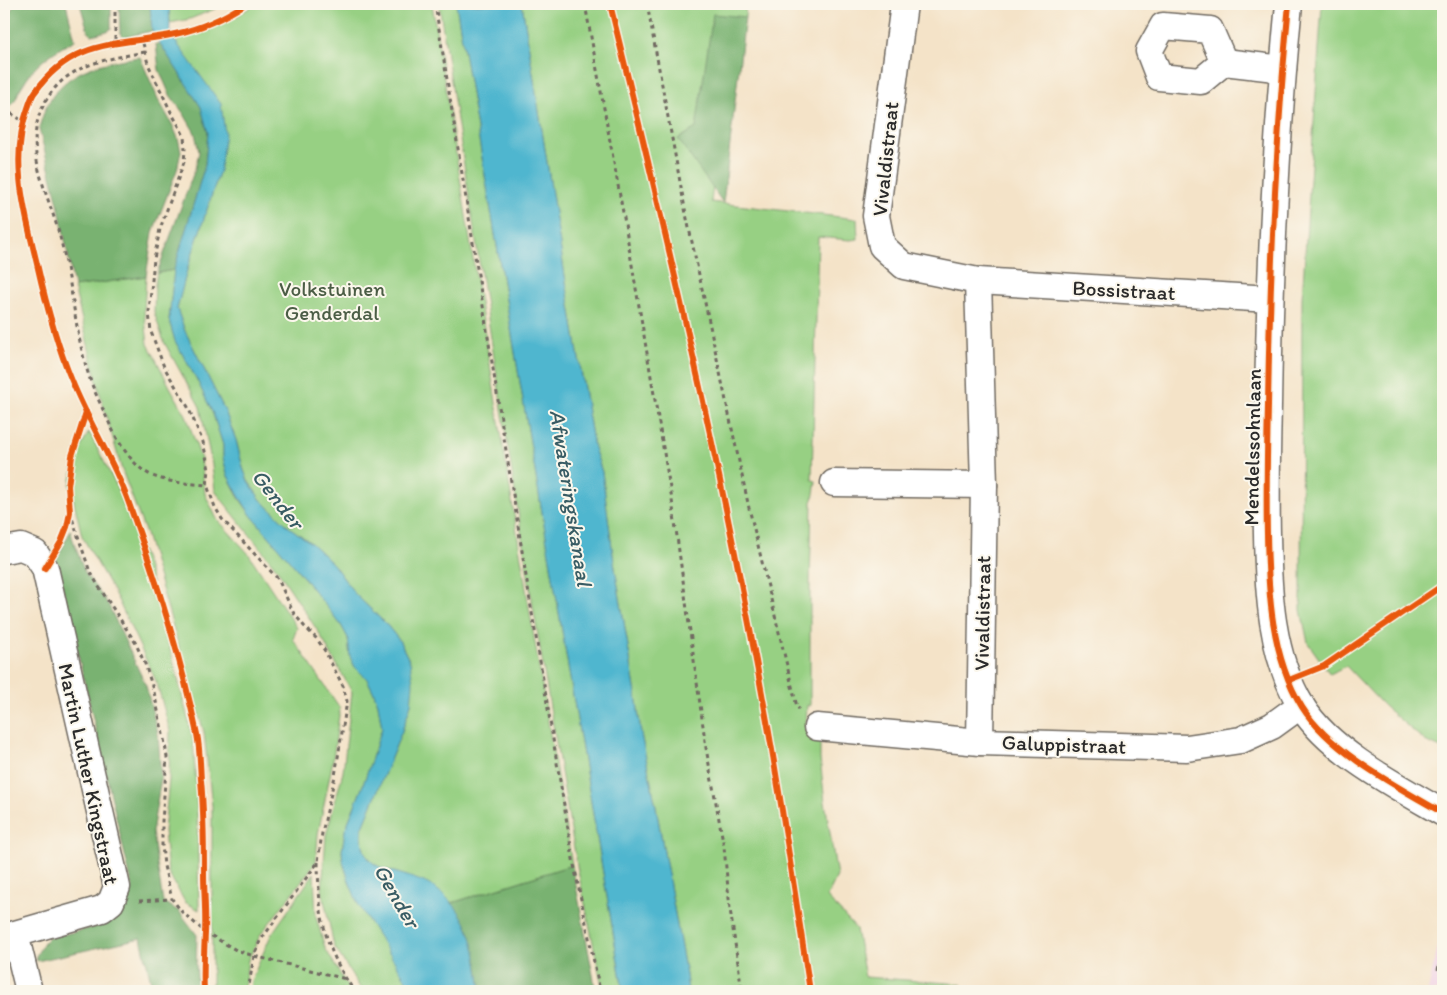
<svg xmlns="http://www.w3.org/2000/svg" width="1447" height="995" font-family="Itim,sans-serif">
  <rect width="100%" height="100%" fill="#fbf7ec"/>
  <filter id="ink" filterUnits="userSpaceOnUse"><feTurbulence type="fractalNoise" baseFrequency=".02" numOctaves="2"/><feDisplacementMap in="SourceGraphic" scale="10" xChannelSelector="R" yChannelSelector="G"/><feConvolveMatrix kernelMatrix="1 2 1 2 8 2 1 2 1" color-interpolation-filters="sRGB"/></filter>
  <filter id="wash" filterUnits="userSpaceOnUse"><feTurbulence type="fractalNoise" baseFrequency=".0096" numOctaves="4" result="noise"/><feDisplacementMap in="SourceGraphic" scale="20" xChannelSelector="R" yChannelSelector="G"/><feGaussianBlur stdDeviation="1.12" result="paint"/><feColorMatrix in="noise" values="0 0 0 0 0 0 0 0 0 0 0 0 0 0 0 0 0 1.4 0 .05"/><feComposite in="paint" operator="in"/></filter>
  <g filter="url(#wash)">
    <rect width="100%" height="100%" fill="#f4e3c8"/>
    <polygon fill="#f0d0e5" points="1443,924 1443,991 1428,991"/>
    <g fill="#97d083" stroke="#617e57">
      <polygon points="169,4 227,4 190,19 170,23"/>
      <path d="M255 4H432L527 595 572 865 452 903C436 889 419 881 400 874 394 871 387 871 381 869 364 861 361 845 362 829L402 731 411 704 410 662 399 640 386 624 355 594 333 564 311 543 289 527 261 500 248 481 243 468 236 440 225 411 185 331 177 309 187 270 220 170 173 38 209 30 240 14Z"/>
      <polygon points="439,4 456,4 623,991 603,991 577,866 531,595"/>
      <polygon points="522,4 746,4 745,17 735,16 711,202 857,219 858,239 850,240 818,237 812,480 816,481 813,500 812,501 810,582 810,706 807,705 806,723 808,737 820,737 820,759 825,802 837,876 827,897 856,929 865,977 961,984 961,991 688,991 686,975 656,807 641,734 636,694 614,562 602,472 594,448 565,276"/>
      <polygon points="1322,4 1443,4 1443,749 1425,741 1384,706 1346,666 1330,674 1308,643 1301,610 1302,298"/>
      <polygon points="174,270 169,320 175,341 197,380 213,414 223,445 223,457 227,474 239,498 251,515 296,568 341,625 348,638 350,657 355,667 367,679 374,693 378,704 382,728 362,788 345,830 342,851 343,862 350,884 413,991 362,991 334,946 322,890 326,835 343,772 352,692 319,633 277,569 215,491 212,465 200,407 164,342 154,312 155,284 157,273"/>
      <polygon points="146,276 144,311 148,344 170,387 186,415 201,459 205,494 217,519 248,553 297,628 293,639 340,708 333,760 318,834 316,862 261,934 248,960 244,991 212,991 212,806 204,732 146,534 122,470 100,394 74,287"/>
      <polygon points="89,432 116,485 147,565 171,652 193,739 197,806 199,910 185,902 168,872 164,831 169,780 170,731 157,683 117,598 82,536 70,485 75,458"/>
      <polygon points="314,873 316,917 325,948 350,991 250,991 251,981 271,935"/>
    </g>
    <g fill="#79b271" stroke="#526e4e">
      <path d="M15 4H66L75 40C53 52 35 63 22 86 17 93 17 100 10 106L4 105V20Z"/>
      <polygon points="80,4 111,4 111,29 107,31 92,35 88,31"/>
      <polygon points="119,4 150,4 152,31 124,37 120,33"/>
      <polygon points="713,14 745,17 723,203 678,139 696,128"/>
      <polygon points="160,43 201,107 208,133 205,165 174,270 157,273 195,169 199,152 195,133 184,114 170,95 159,70 156,44"/>
      <path d="M140 57 158 99 172 124 178 138 181 151 177 170 153 232 146 276 74 287 58 203 39 129C51 75 91 63 140 57Z"/>
      <path d="M71 530 72 537 85 573 108 604 146 686 158 734 161 778 152 832 163 902 179 911 197 935 196 965 198 991H153L141 938 37 961 36 956 44 942 48 938C59 935 105 926 112 921 124 911 129 899 132 885L56 560Z"/>
      <polygon points="572,865 596,991 481,991 477,962 452,903"/>
    </g>
    <g fill="#50b6cf" stroke="#3e707d">
      <path d="M150 4H169L170 28 173 38 221 104 225 133 220 170 187 270 177 309 185 331 225 411 236 440 243 468 248 481 261 500 289 527 311 543 333 564 355 594 386 624 399 640 410 662 413 683 411 704 402 731 362 829C360 871 385 867 416 879 429 883 442 892 451 902 474 926 477 960 481 991H413L358 904 350 884 343 862 342 851 345 830 362 788 382 728 378 704 374 693 367 679 355 667 350 657 348 638 341 625 296 568 251 515 240 498 227 474 223 457V445L213 414 197 380 175 341 169 320 174 270 205 165 208 133 201 107 152 31Z"/>
      <polygon points="456,4 522,4 565,276 594,448 602,472 614,562 636,694 641,734 656,807 686,975 688,991 623,991"/>
    </g>
  </g>
  <g filter="url(#ink)">
    <g fill="none" stroke-linecap="round" stroke-linejoin="round">
      <defs>
        <g id="minor">
          <polyline points="904,4 876,216 882,246 904,266 978,281 984,485 980,742"/>
          <path d="M1289 4C1276 137 1270 271 1268 405 1267 448 1266 491 1267 534 1268 591 1271 657 1302 707 1330 752 1398 787 1443 813"/>
          <polyline points="1224,62 1201,81 1159,77 1149,51 1163,26 1210,30 1224,62 1283,69"/>
          <polyline points="978,281 1270,299"/>
          <polyline points="834,483 984,485"/>
          <polyline points="4,550 21,547 35,553 45,568 117,887 111,902 102,909 15,934 29,991"/>
          <polyline points="817,727 980,742 1187,748 1241,740 1272,726 1301,705"/>
        </g>
      </defs>
      <use href="#minor" stroke="#716b62" stroke-width="29"/>
      <g stroke="#716b62" stroke-width="3" stroke-dasharray="4 4" stroke-linecap="butt">
        <polyline points="115,4 115,44"/>
        <polyline points="435,4 529,595 574,865 600,991"/>
        <polyline points="585,4 624,218 672,500 706,748 724,847 730,909 742,991"/>
        <polyline points="647,4 686,214 749,508 797,707 799,709"/>
        <polyline points="149,38 143,43 148,64 171,112 179,126 184,136 185,150 184,162 160,229 154,259 149,312 151,332 164,367 188,407 203,442 209,470 207,485 215,507 222,519 278,579 293,612 304,626 317,639 325,651 343,686 347,701 335,776 322,833 318,862 260,941 254,956 248,991"/>
        <path d="M145 52C103 60 64 64 43 106 21 151 51 198 61 241 64 253 67 266 69 278 75 313 79 348 91 382 95 393 101 405 106 416 114 434 124 453 139 467 156 483 185 483 207 485"/>
        <polyline points="4,109 23,121"/>
        <polyline points="70,512 89,569 99,587 135,642 145,664 154,692 165,744 167,757 162,821 162,845 164,866 172,899 182,912 205,932 236,950 254,956 346,979"/>
        <path d="M318 862C319 917 323 945 354 991"/>
        <polyline points="139,901 172,899"/>
        <polyline points="1438,970 1443,947"/>
      </g>
      <use href="#minor" stroke="#fff" stroke-width="26"/>
      <defs>
        <g id="cycleway">
          <path d="M610 4C668 241 724 480 767 721 783 811 796 901 810 991"/>
          <path d="M1289 4C1276 137 1270 271 1268 405 1267 448 1266 491 1267 534 1268 591 1271 657 1302 707 1330 752 1398 787 1443 813"/>
          <polyline points="45,568 61,542 67,527 70,512 68,486 72,456 86,412"/>
          <polyline points="1289,680 1324,666 1443,585"/>
          <path d="M204 991C203 972 204 952 205 933 206 913 204 894 204 874 204 843 204 812 201 780 200 765 200 749 197 734 180 653 155 575 127 498 112 458 88 421 72 381 56 343 46 304 37 264 25 213 9 159 28 108 30 103 31 97 35 92 73 38 118 46 175 34 199 29 224 18 245 4"/>
        </g>
      </defs>
      <use href="#cycleway" stroke="#fbf7ec" stroke-width="9"/>
      <use href="#cycleway" stroke="#e8590c" stroke-width="6"/>
    </g>
  </g>
  <g text-anchor="middle" dominant-baseline="central" stroke-width="4" stroke-linejoin="round" paint-order="stroke">
    <g font-size="21" fill="#2b2b2b" stroke="#fbf7ec">
      <text transform="translate(885 159) rotate(-84)">Vivaldistraat</text>
      <text transform="translate(1124 290) rotate(3)">Bossistraat</text>
      <text transform="translate(1252 447) rotate(-89)">Mendelssohnlaan</text>
      <text transform="translate(982 613) rotate(-89)">Vivaldistraat</text>
      <text transform="translate(1064 744) rotate(2)">Galuppistraat</text>
      <text transform="translate(89 774) rotate(78)">Martin Luther Kingstraat</text>
    </g>
    <g font-size="21" fill="#4b5d45" stroke="#fbf7ec">
      <text x="332" y="288">Volkstuinen<tspan x="332" dy="24">Genderdal</tspan></text>
    </g>
    <g font-size="22" font-style="italic" fill="#385c64" stroke="#fbf7ec">
      <text transform="translate(571 498) rotate(81)">Afwateringskanaal</text>
      <text transform="translate(278 499) rotate(52)">Gender</text>
      <text transform="translate(397 896) rotate(60)">Gender</text>
    </g>
  </g>
  <rect width="1447" height="995" fill="none" stroke="#fbf7ec" stroke-width="20"/>
</svg>
